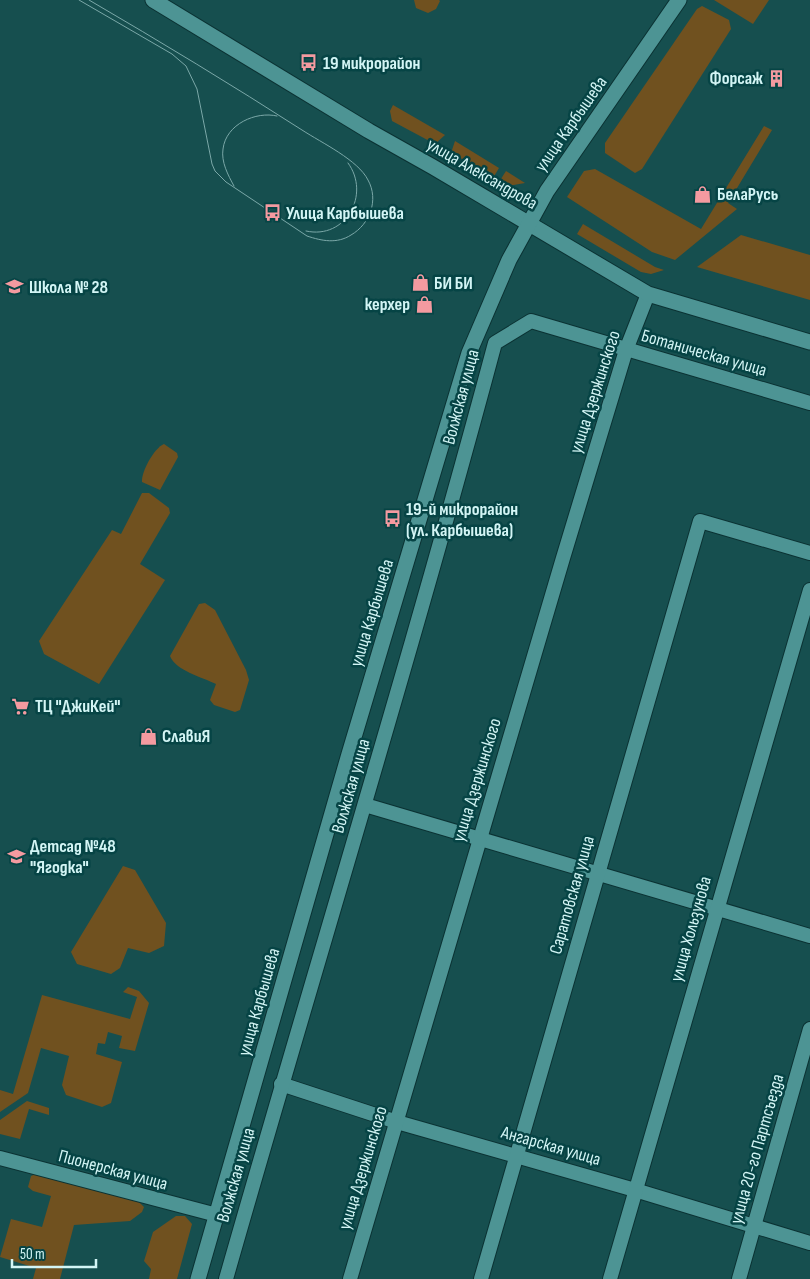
<svg xmlns="http://www.w3.org/2000/svg" width="810" height="1279" font-family="'Sofia Sans Condensed',sans-serif">
  <rect width="100%" height="100%" fill="#164f4f"/>
  <g fill="#70511f">
    <polygon points="414,0 439,0 440,1 436,9 428,13 416,8"/>
    <polygon points="714,0 769,0 753,24"/>
    <polygon points="702,6 729,20 731,29 642,169 635,173 605,153 605,143 697,9"/>
    <polygon points="393,105 445,135 435,144 392,121 390,111"/>
    <polygon points="764,126 772,130 728,203 737,209 675,260 652,252 567,197 584,171 595,169 701,229"/>
    <polygon points="455,141 499,168 493,178 454,154 452,150"/>
    <polygon points="506,171 525,183 508,186 499,182"/>
    <polygon points="583,224 655,267 664,270 651,274 641,272 577,234"/>
    <polygon points="741,235 810,255 810,300 697,267"/>
    <path d="M164 444 177 453 178 457 160 490 142 482C141 472 154 448 164 444Z"/>
    <polygon points="142,493 149,493 169,508 170,513 140,564 165,580 99,684 44,654 39,641 112,530 121,534"/>
    <path d="M205 603 215 610 246 670 249 680 240 710 235 712 214 705 210 700 216 684C202 677 176 671 170 656L199 604Z"/>
    <polygon points="123,866 135,870 166,923 164,946 149,953 128,948 120,968 111,974 77,964 71,952"/>
    <polygon points="128,987 139,991 149,1003 135,1051 119,1048 122,1036 108,1032 105,1044 98,1043 96,1054 122,1062 111,1103 102,1107 66,1095 62,1085 69,1056 41,1048 28,1093 0,1112 0,1090 13,1094 42,995 130,1019 137,997 123,992"/>
    <polygon points="27,1101 49,1108 49,1115 29,1109 20,1139 0,1134 0,1120"/>
    <polygon points="36,1174 138,1201 144,1207 142,1212 130,1221 74,1225 60,1279 33,1279 36,1268 0,1257 11,1219 42,1227 51,1196 33,1191 28,1187 31,1176"/>
    <polygon points="176,1216 185,1216 192,1224 177,1279 149,1279 151,1269 144,1261 153,1232"/>
  </g>
  <g fill="none" stroke-linecap="round" stroke-linejoin="round">
    <defs>
      <g id="street">
        <polyline points="365,805 810,936"/>
        <polyline points="281,1084 397,1122 635,1190 810,1243"/>
        <polyline points="0,1158 217,1215"/>
        <path d="M226 1279C315 967 411 657 495 343L531 321 810 403"/>
        <polyline points="350,1279 563,558 626,350 648,294"/>
        <polyline points="481,1279 700,521 810,553"/>
        <polyline points="610,1279 810,590"/>
        <polyline points="739,1279 810,1029"/>
      </g>
      <g id="secondary">
        <polyline points="153,0 369,131 433,167 648,294 810,342"/>
        <polyline points="198,1279 349,754 469,353 509,260 547,191 679,0"/>
      </g>
    </defs>
    <use href="#street" stroke="#0b3233" stroke-width="16"/>
    <use href="#secondary" stroke="#0b3233" stroke-width="17"/>
    <use href="#street" stroke="#4d9494" stroke-width="14"/>
    <use href="#secondary" stroke="#4d9494" stroke-width="15"/>
    <g stroke="#7ba8a8" stroke-width="1">
      <path d="M79 0 172 54 186 66 197 89 212 164 215 171 226 182 307 236C322 241 337 244 351 235 370 224 379 200 368 180 358 160 322 143 302 130 232 85 161 42 89 0"/>
      <path d="M234 186C228 175 221 162 223 149 226 124 256 111 277 116"/>
      <path d="M306 231C346 240 371 194 348 163"/>
    </g>
  </g>
  <defs>
    <symbol id="bus-bare" viewBox="-9 -9 18 18"><path d="M-5-6H5V4H4V6H2V4H-2V6H-4V4H-5ZM-3.5-4V0h7V-4ZM-3.5 1.2v1.5H-2V1.2ZM2 1.2v1.5H3.5V1.2Z" fill="#f49aa0" stroke="#064445" stroke-width="2.5" paint-order="stroke"/></symbol>
    <symbol id="building-bare" viewBox="-9 -9 18 18"><path d="M-4-6H4V6H1V3H-1V6H-4ZM-2.5-4.3h1.7v1.8h-1.7ZM.8-4.3h1.7v1.8H.8ZM-2.5-1h1.7V.8h-1.7ZM.8-1h1.7V.8H.8Z" fill="#f49aa0" stroke="#064445" stroke-width="2.5" paint-order="stroke"/></symbol>
    <symbol id="shop-bare" viewBox="-9 -9 18 18"><path d="M-5-2.5h2.3a2.7 3.5 0 0 1 5.4 0H5L5.5 6h-11ZM-1.5-2.5h3a1.5 2.3 0 0 0-3 0Z" fill="#f49aa0" stroke="#064445" stroke-width="2.5" paint-order="stroke"/></symbol>
    <symbol id="school-bare" viewBox="-9 -9 18 18"><path d="M0-5L7-2L0 1L-7-2ZM-4 1L0 2.5L4 1V4Q0 6-4 4Z" fill="#f49aa0" stroke="#064445" stroke-width="2.5" paint-order="stroke"/></symbol>
    <symbol id="supermarket-bare" viewBox="-9 -9 18 18"><path d="M-6-5.5h2.5l.6 2H6L4.5 2H-2.5L-4.4-4H-6ZM-1.5 3.2a1.3 1.3 0 1 0 .1 0ZM3 3.2a1.3 1.3 0 1 0 .1 0Z" fill="#f49aa0" stroke="#064445" stroke-width="2.5" paint-order="stroke"/></symbol>
  </defs>
  <g fill-rule="evenodd">
    <use href="#bus-bare" x="296" y="50" width="25" height="25"/>
    <use href="#building-bare" x="764" y="66" width="25" height="25"/>
    <use href="#shop-bare" x="690" y="182" width="25" height="25"/>
    <use href="#bus-bare" x="260" y="200" width="25" height="25"/>
    <use href="#shop-bare" x="408" y="270" width="25" height="25"/>
    <use href="#school-bare" x="2" y="274" width="25" height="25"/>
    <use href="#shop-bare" x="412" y="292" width="25" height="25"/>
    <use href="#bus-bare" x="380" y="506" width="25" height="25"/>
    <use href="#supermarket-bare" x="8" y="694" width="25" height="25"/>
    <use href="#shop-bare" x="136" y="724" width="25" height="25"/>
    <use href="#school-bare" x="4" y="844" width="25" height="25"/>
  </g>
  <g text-anchor="middle" dominant-baseline="central" stroke-width="5" stroke-linejoin="round" paint-order="stroke">
    <g font-size="18" font-weight="bold" fill="#d3f5f5" stroke="#064445" text-anchor="start">
      <text x="323" y="63">19 микрорайон</text>
      <text x="763" y="78" text-anchor="end">Форсаж</text>
      <text x="717" y="194">БелаРусь</text>
      <text x="286" y="213">Улица Карбышева</text>
      <text x="434" y="283">БИ БИ</text>
      <text x="29" y="287">Школа № 28</text>
      <text x="410" y="304" text-anchor="end">керхер</text>
      <text x="406" y="509">19-й микрорайон<tspan x="406" dy="21">(ул. Карбышева)</tspan></text>
      <text x="35" y="706">ТЦ "ДжиКей"</text>
      <text x="162" y="736">СлавиЯ</text>
      <text x="30" y="846">Детсад №48<tspan x="30" dy="21">"Ягодка"</tspan></text>
    </g>
    <g font-size="18" fill="#d3f5f5" stroke="#064445">
      <text transform="translate(571 124) rotate(-55)">улица Карбышева</text>
      <text transform="translate(482 174) rotate(30)">улица Александрова</text>
      <text transform="translate(704 353) rotate(16)">Ботаническая улица</text>
      <text transform="translate(595 392) rotate(-72)">улица Дзержинского</text>
      <text transform="translate(461 397) rotate(-75)">Волжская улица</text>
      <text transform="translate(372 613) rotate(-73)">улица Карбышева</text>
      <text transform="translate(477 780) rotate(-73)">улица Дзержинского</text>
      <text transform="translate(351 786) rotate(-74)">Волжская улица</text>
      <text transform="translate(572 895) rotate(-74)">Саратовская улица</text>
      <text transform="translate(691 929) rotate(-74)">улица Хользунова</text>
      <text transform="translate(259 1002) rotate(-74)">улица Карбышева</text>
      <text transform="translate(551 1146) rotate(16)">Ангарская улица</text>
      <text transform="translate(757 1149) rotate(-74)">улица 20-го Партсъезда</text>
      <text transform="translate(363 1168) rotate(-73)">улица Дзержинского</text>
      <text transform="translate(113 1170) rotate(15)">Пионерская улица</text>
      <text transform="translate(236 1175) rotate(-74)">Волжская улица</text>
    </g>
  </g>
  <path d="M12 1259v8h84v-8" fill="none" stroke="#d3f5f5" stroke-width="2.5"/>
  <text x="20" y="1259" font-size="15" fill="#d3f5f5" stroke="#064445" stroke-width="4" paint-order="stroke">50 m</text>
</svg>
